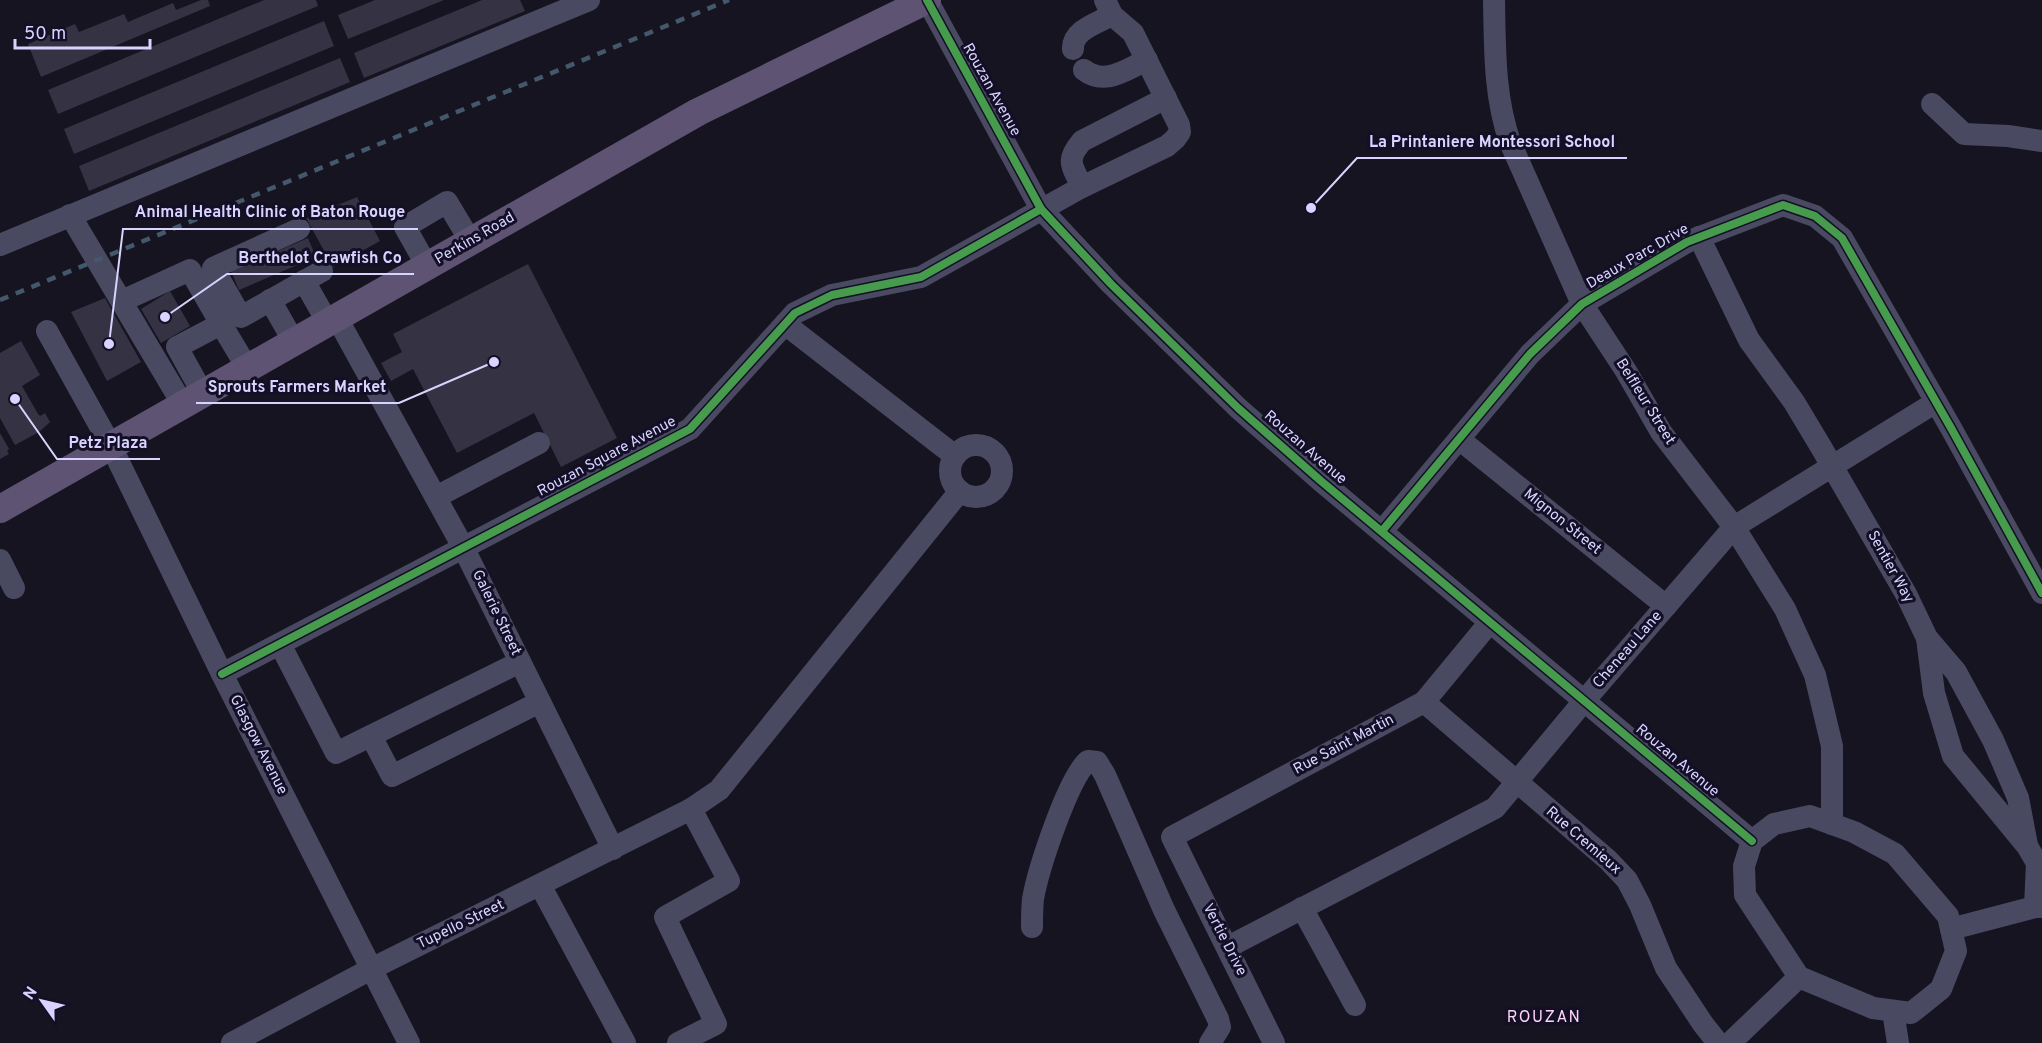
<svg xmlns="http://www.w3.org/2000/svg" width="2042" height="1043" font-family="Overpass,sans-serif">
  <rect width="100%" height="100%" fill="#161421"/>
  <g fill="#343243">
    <polygon points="201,0 208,0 210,6 41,77 28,44 75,24 79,32 124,14 128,22 173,3 176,10"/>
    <polygon points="264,0 316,0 318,6 58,114 48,90"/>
    <polygon points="375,0 444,0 348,39 338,15"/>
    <polygon points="482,0 520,0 525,11 364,78 354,53"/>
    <polygon points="324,21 334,46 74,154 64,129"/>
    <polygon points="340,58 350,82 89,191 79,166"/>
    <polygon points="357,197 380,241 333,267 306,218"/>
    <polygon points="308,238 316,257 239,290 231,271"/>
    <polygon points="528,264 617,438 561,467 534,413 457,453 413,369 391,381 381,363 402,352 393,334"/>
    <polygon points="170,291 190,326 161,343 141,309"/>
    <polygon points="105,298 141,362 107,381 71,312"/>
    <polygon points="21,341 40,375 22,386 38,414 40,416 45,413 50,422 39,432 15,445 0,418 0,353"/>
    <polygon points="0,433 9,449 7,451 9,454 0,459"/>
  </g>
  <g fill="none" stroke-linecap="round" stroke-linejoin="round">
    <g stroke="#4a4962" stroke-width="22">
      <polyline points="927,0 1041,209 1111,284 1238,408 1321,481 1752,841"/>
      <path d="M1494 0C1495 49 1494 96 1510 142L1582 304 1626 371 1661 432 1734 527 1785 609 1815 675 1832 746V824"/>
      <path d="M1073 49C1072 30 1098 23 1112 15"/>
      <path d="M1084 70C1105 86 1125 70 1147 60"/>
      <polyline points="1932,104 1964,134 2008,136 2042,141"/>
      <path d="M1082 187C1072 165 1065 161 1082 141L1166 98"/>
      <polyline points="70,215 183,405"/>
      <polyline points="299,229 213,268 241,317 322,271"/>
      <polyline points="1699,237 1749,340 1794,402 1821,447 1906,594 1927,638 1934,693 1953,756 2027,846 2037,863 2035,907"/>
      <polyline points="0,245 589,0"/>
      <polyline points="427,266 405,227 447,202 471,242"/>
      <polyline points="304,281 328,323"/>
      <polyline points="270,300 294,342"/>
      <polyline points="122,301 190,270 221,324"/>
      <polyline points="337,318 463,547 613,849"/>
      <polyline points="785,324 955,456"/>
      <polyline points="47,331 111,446 222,674 409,1043"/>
      <polyline points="203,394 177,347 221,324 248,369"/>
      <polyline points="1459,439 1666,606"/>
      <circle cx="976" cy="471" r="26"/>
      <polyline points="436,497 539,443"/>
      <polyline points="1382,531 1530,354 1582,304 1687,242 1783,205 1815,216 1842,238 1951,428 2042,593"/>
      <polyline points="0,560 14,588"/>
      <polyline points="1927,638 1956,672 1993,740 2018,798 2027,845"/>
      <polyline points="280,644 336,753 520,662"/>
      <polyline points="222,674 690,429 795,313 832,295 921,277 1082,187 1167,146 1175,139 1180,132 1179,125 1133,33 1112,15 1105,0"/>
      <polyline points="1424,702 1608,860 1627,880 1640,905 1666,968 1703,1024 1718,1043"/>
      <polyline points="371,736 392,776 540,702"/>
      <polygon points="1810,816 1854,832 1895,854 1948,916 1956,951 1941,989 1911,1013 1873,1008 1799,977 1745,895 1744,866 1752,841 1774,824"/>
      <polyline points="540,885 625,1043"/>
      <polyline points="1302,908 1355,1005"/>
      <path d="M1032 927C1032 918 1032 908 1033 899 1038 870 1068 778 1088 761L1097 762 1105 775 1164 910 1218 1019 1220 1027 1210 1043"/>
      <polyline points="1951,929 2035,907 2042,907"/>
      <polyline points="1228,947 1495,808 1584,701 1734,527 1936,402"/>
      <polyline points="1893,1011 1898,1043"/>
      <polyline points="232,1043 371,969 691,809 719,790 960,491"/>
      <polyline points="678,1043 716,1024 665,917 729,881 691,809"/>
      <polyline points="1274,1043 1172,837 1424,702 1490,622"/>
      <polyline points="1730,1043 1799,977"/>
    </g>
    <polyline stroke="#5e5373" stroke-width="28" points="0,509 698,112 927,0"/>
    <polyline stroke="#43596b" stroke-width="4.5" stroke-dasharray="9 8" stroke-linecap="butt" points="0,300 729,0"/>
    <defs>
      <g id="cycleway">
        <polyline points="927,0 1041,209 1111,284 1238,408 1321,481 1752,841"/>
        <polyline points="1382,531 1530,354 1582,304 1687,242 1783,205 1815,216 1842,238 1951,428 2042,593"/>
        <polyline points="222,674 690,429 795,313 832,295 921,277 1041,209"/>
      </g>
    </defs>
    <use href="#cycleway" stroke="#130f26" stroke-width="11"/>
    <use href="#cycleway" stroke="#469c4c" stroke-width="8"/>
  </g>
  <g text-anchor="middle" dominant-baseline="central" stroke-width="6" stroke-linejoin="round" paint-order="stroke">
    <g font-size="15" fill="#d9d4ff" stroke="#130f26">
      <text transform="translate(991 90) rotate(61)">Rouzan Avenue</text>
      <text transform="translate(475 239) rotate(-30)">Perkins Road</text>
      <text transform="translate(1638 257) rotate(-30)">Deaux Parc Drive</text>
      <text transform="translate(1645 402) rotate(58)">Belfleur Street</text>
      <text transform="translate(1305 448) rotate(41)">Rouzan Avenue</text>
      <text transform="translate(607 457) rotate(-28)">Rouzan Square Avenue</text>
      <text transform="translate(1562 522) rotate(39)">Mignon Street</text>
      <text transform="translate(1890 567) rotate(61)">Sentier Way</text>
      <text transform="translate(496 613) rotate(64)">Galerie Street</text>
      <text transform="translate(1628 650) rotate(-49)">Cheneau Lane</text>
      <text transform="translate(258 745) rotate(63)">Glasgow Avenue</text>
      <text transform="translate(1344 745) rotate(-28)">Rue Saint Martin</text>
      <text transform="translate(1677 761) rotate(40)">Rouzan Avenue</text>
      <text transform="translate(1583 841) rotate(41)">Rue Cremieux</text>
      <text transform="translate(461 925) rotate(-26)">Tupello Street</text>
      <text transform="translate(1224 940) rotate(63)">Vertie Drive</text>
    </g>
    <g font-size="16" letter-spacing="1.5" fill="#ffd6f0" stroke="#130f26">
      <text x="1544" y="1018">ROUZAN</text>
    </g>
  </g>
  <path fill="none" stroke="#d9d4ff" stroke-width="2" d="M1311 208L1357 158H1627M109 344L123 229H418M165 317L227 274H414M494 362L399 403H196M15 399L57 459H160"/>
  <g fill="#d9d4ff" stroke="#130f26" stroke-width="2">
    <circle cx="1311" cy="208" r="6"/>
    <circle cx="109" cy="344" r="6"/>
    <circle cx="165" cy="317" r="6"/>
    <circle cx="494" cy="362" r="6"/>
    <circle cx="15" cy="399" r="6"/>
  </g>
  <g font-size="16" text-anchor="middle" font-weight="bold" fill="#d9d4ff" stroke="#130f26" stroke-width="6" stroke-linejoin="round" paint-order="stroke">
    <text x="1492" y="147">La Printaniere Montessori School</text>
    <text x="270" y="217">Animal Health Clinic of Baton Rouge</text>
    <text x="320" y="263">Berthelot Crawfish Co</text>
    <text x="297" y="392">Sprouts Farmers Market</text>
    <text x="108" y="448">Petz Plaza</text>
  </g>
  <g transform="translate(42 1001) rotate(304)" stroke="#130f26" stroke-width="4.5" paint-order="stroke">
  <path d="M0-4.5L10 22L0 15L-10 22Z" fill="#d9d4ff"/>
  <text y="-9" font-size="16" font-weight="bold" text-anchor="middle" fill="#d9d4ff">N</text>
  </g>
  <path d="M15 39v9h135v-9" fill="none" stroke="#d9d4ff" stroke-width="3"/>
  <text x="24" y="39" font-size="18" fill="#d9d4ff" stroke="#130f26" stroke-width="4.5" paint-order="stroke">50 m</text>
</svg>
